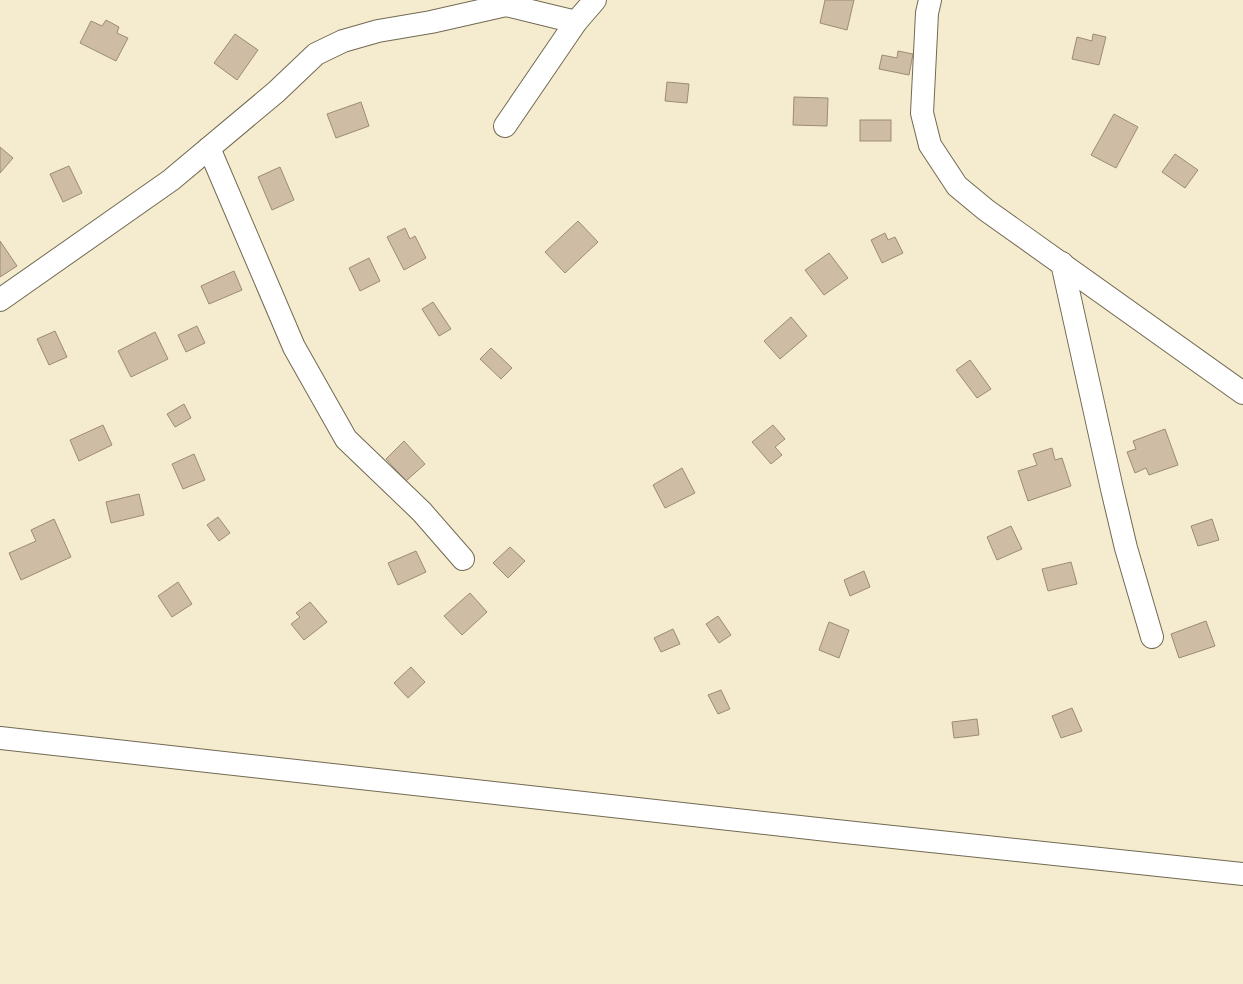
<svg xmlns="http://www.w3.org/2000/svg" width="1243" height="984" font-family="Arial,sans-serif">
  <rect width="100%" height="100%" fill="#f5ecd0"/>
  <g fill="#cebca5" stroke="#9c8b75">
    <polygon points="825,0 854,0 847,30 820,23"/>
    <polygon points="106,20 119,27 117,33 128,38 116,61 80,43 91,21 102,26"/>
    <polygon points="235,34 258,50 237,80 214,63"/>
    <polygon points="1093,34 1106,37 1099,65 1072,59 1077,37 1092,41"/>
    <polygon points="898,51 913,54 909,75 879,69 882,55 897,58"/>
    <polygon points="667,82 689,84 687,103 665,101"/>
    <polygon points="794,97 828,98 827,126 793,125"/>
    <polygon points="361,102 369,126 336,138 327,114"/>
    <polygon points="1114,114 1138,127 1116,168 1091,155"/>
    <rect x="860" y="120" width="31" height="21"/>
    <polygon points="0,147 13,158 0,173"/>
    <polygon points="1175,154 1198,170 1185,188 1162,172"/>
    <polygon points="69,166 82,193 63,202 50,174"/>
    <polygon points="280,167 294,200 272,210 258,177"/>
    <polygon points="578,221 598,242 565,273 545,252"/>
    <polygon points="405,228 410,239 415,236 426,258 404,270 387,237"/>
    <polygon points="885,233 888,240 895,237 903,253 882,263 871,240"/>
    <polygon points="0,241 17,266 0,277"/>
    <polygon points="829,253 848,278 824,295 805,270"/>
    <polygon points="369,258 380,281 360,291 349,268"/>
    <polygon points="234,271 242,290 209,304 201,286"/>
    <polygon points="433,302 451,329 439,336 422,309"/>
    <polygon points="791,317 807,336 780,359 764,341"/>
    <polygon points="197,326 205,343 186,352 178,335"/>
    <polygon points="55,331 67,357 49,365 37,339"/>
    <polygon points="155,332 168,359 131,377 118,351"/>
    <polygon points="491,348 512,368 501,379 480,359"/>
    <polygon points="970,360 991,389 977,398 956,370"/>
    <polygon points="184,404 191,418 175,427 167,414"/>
    <polygon points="103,425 112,445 79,461 70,440"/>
    <polygon points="773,425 785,439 775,447 782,455 771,464 752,442"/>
    <polygon points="1165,429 1178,465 1149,475 1146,468 1135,473 1127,452 1136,449 1133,441"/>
    <polygon points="404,441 425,464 406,481 386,459"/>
    <polygon points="1052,448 1055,460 1062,458 1071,486 1028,501 1018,471 1037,465 1033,454"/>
    <polygon points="194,454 205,480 183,489 172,464"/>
    <polygon points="682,468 695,493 665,508 653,485"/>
    <polygon points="139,494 144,515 111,523 106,502"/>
    <polygon points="218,517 230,533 219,541 207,525"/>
    <polygon points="54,519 71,557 21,580 9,553 36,541 31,530"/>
    <polygon points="1212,519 1219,540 1198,546 1191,526"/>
    <polygon points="1011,526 1022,549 997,560 987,537"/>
    <polygon points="510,547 525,561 508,578 493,563"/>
    <polygon points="416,551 426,572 398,585 388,563"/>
    <polygon points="1071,562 1077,584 1048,591 1042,569"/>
    <polygon points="864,571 870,587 850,596 844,580"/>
    <polygon points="178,582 192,604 172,617 158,596"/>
    <polygon points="470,593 487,612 462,635 444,616"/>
    <polygon points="310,602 327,622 304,640 291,624 300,617 296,613"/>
    <polygon points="718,616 731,635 719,643 706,624"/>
    <polygon points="1206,621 1215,646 1179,658 1171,634"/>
    <polygon points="829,622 849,630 839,658 819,650"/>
    <polygon points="673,629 680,644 661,652 654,638"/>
    <polygon points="411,667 425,682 408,698 394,683"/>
    <polygon points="721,690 730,709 718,714 708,695"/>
    <polygon points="1072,708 1082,731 1061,738 1052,716"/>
    <polygon points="977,719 979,735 954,738 952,722"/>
  </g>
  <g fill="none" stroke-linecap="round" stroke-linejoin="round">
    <defs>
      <g id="minor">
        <polyline points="930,0 927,13 922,113 930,145 957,186 986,210 1243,393"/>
        <polyline points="505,126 576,22 595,0"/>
        <polyline points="209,148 294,347 346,439 422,512 463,559"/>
        <polyline points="1062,263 1112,489 1126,548 1152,637"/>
        <polyline points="0,300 171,180 276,92 316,54 343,41 378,31 431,22 506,5 576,22"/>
        <polyline points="0,738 836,831 1243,874"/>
      </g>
    </defs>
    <use href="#minor" stroke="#716951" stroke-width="24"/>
    <use href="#minor" stroke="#fff" stroke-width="22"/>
  </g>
</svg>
